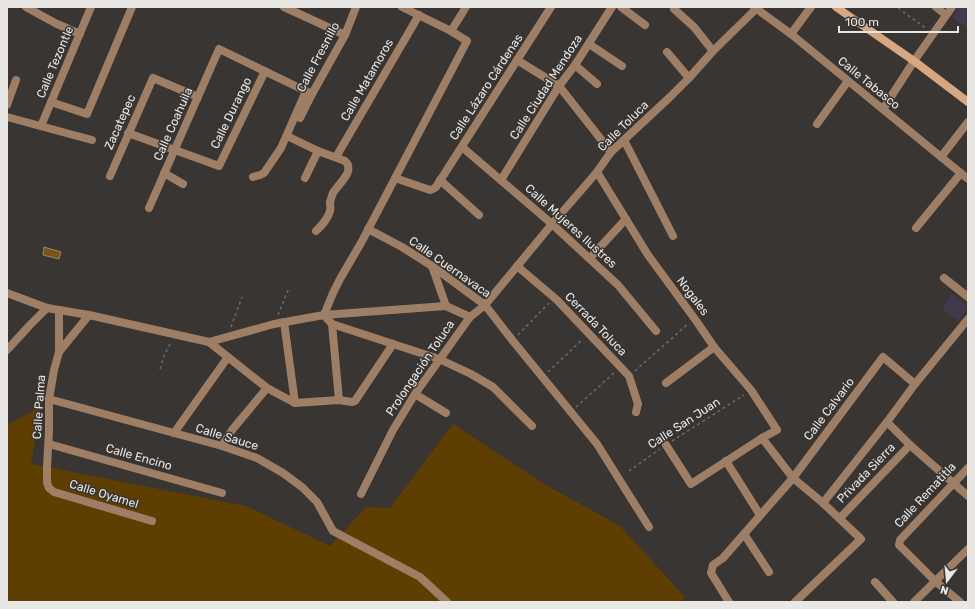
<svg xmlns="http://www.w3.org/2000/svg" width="975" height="609" font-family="Rubik,sans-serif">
  <rect width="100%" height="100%" fill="#383532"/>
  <g fill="#423a4b">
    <polygon points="959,7 968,7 968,29 953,18"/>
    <polygon points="951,293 968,307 968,308 958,321 942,309"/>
  </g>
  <polygon fill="#5f3e02" points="40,407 31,464 246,506 330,546 366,507 390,508 453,424 546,485 620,526 685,597 681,602 7,602 7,425"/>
  <polygon fill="#7b5412" stroke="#8c8984" points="44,247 61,252 59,259 43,255"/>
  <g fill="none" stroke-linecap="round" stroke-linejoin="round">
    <g stroke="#6e6b68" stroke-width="1.5" stroke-dasharray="3 3" stroke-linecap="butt">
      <polyline points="898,8 927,29"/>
      <polyline points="278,315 289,288"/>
      <polyline points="231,327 242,297"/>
      <polyline points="518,335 549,303"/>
      <polyline points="160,369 164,356 171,342"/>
      <polyline points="635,371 689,323"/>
      <polyline points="548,372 583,339"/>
      <polyline points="576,407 615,372"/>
      <polyline points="672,441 744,395"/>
      <polyline points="629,471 660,449"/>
    </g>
    <g stroke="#9e7f66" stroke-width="8">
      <polyline points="26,7 55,23 80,34"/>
      <polyline points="284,7 345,35"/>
      <polyline points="621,7 645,25"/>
      <polyline points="754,7 791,34 968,179"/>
      <polyline points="936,7 946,15"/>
      <polyline points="674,9 694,27 713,51"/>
      <polyline points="451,31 466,7"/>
      <polyline points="791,34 811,7"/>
      <polyline points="589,44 622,66"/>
      <polyline points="667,52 689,78"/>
      <polyline points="517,60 559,86 611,152"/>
      <polyline points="575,65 597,84"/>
      <polyline points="51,102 87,114 132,7"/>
      <polyline points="7,105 16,80"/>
      <polyline points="883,109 914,61"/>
      <polyline points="7,117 92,140"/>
      <polyline points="300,118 312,94 345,35 356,7"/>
      <polyline points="817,124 848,81"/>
      <polyline points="41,126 91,7"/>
      <polyline points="128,133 219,166 265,71"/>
      <path d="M287 136 318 151 345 161C356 171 338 184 333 193 332 195 331 199 330 202 330 205 331 208 330 211 328 219 322 225 316 231"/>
      <polyline points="624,140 673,236"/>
      <polyline points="462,147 552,224 618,285 656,331"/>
      <polyline points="336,157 419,15"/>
      <polyline points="941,157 968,122"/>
      <polyline points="597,172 648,255 697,322 714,347 751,390 777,430 762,438 691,484 666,445"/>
      <polyline points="164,173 183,184"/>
      <polyline points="110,176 153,78 198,97"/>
      <polyline points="253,177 260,175 264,173 281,148 306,91"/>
      <polyline points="305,178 318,151"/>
      <polyline points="395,178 430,190 433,189 436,187 551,7"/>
      <polyline points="440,180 479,215"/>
      <polyline points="501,180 559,86 575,65 612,7"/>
      <polyline points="149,208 219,49 312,94"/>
      <polyline points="916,228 961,173"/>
      <polyline points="368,229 402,247 432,266 485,305 513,341 597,444 649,527"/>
      <polyline points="590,258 626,219"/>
      <polyline points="432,266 446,306 470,317"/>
      <polyline points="517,266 557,300 629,376 638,404 636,412"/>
      <polyline points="944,278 968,297"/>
      <polyline points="7,293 47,308 89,315 209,342 267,388 295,403 339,400 352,402 355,401 393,344"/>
      <polyline points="89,315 59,352 54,370 49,399 49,431 47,467 47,482 49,488 54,492 152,521"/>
      <polyline points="324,315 333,293 340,279 361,243 467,41 451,31 402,7"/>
      <polyline points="324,315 332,324 439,359 471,374 493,387 532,426"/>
      <polyline points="284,322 295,403"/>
      <polyline points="332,324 339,400"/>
      <polyline points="209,342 274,324 324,315 446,306"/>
      <polyline points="7,350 30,325 47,308"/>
      <polyline points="59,352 59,310"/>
      <polyline points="666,383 714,347"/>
      <polyline points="415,394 446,413"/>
      <polyline points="49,399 222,446 257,458 283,473 302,487 317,502 333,531 420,577 447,602"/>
      <polyline points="887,422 910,445 968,496"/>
      <polyline points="174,433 228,357"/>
      <polyline points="762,438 793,478 823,503 861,539 795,602"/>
      <polyline points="49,444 222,493"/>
      <polyline points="222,446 232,430 267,388"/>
      <polyline points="726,461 760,515"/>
      <polyline points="361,494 393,430 415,394 470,317 485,305 552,224 597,172 611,152 670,97 689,78 713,51 756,9"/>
      <polyline points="823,503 887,422 915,384 968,319"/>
      <polyline points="840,518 910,445"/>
      <polyline points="744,534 769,572"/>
      <polyline points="875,582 893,602"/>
      <polyline points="729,602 711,573 713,565 723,558 793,478 883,357 915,384"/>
      <polyline points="914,602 968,549"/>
      <polyline points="960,602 935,581 899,545 900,540 968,468"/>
    </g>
    <polyline stroke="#9e7f66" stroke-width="8" points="914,61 952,7"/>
    <polyline stroke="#d8a77f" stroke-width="8" points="836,7 914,61 968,102"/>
  </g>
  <g text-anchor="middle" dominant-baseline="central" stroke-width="3" stroke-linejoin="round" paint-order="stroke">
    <g font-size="12" fill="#e9e7e4" stroke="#383532">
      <text transform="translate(318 57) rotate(-62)">Calle Fresnillo</text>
      <text transform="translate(55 62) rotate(-67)">Calle Tezontle</text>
      <text transform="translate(367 80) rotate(-60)">Calle Matamoros</text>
      <text transform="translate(869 83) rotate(39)">Calle Tabasco</text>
      <text transform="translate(486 87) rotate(-57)">Calle Lázaro Cárdenas</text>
      <text transform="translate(546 87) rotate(-57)">Calle Ciudad Mendoza</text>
      <text transform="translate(231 113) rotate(-64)">Calle Durango</text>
      <text transform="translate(120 122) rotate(-66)">Zacatepec</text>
      <text transform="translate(173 124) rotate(-66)">Calle Coahuila</text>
      <text transform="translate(623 126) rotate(-45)">Calle Toluca</text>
      <text transform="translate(571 226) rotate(42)">Calle Mujeres Ilustres</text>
      <text transform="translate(450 267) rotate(35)">Calle Cuernavaca</text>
      <text transform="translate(693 296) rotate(53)">Nogales</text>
      <text transform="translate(596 324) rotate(46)">Cerrada Toluca</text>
      <text transform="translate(420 368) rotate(-56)">Prolongación Toluca</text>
      <text transform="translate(39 407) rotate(-86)">Calle Palma</text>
      <text transform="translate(829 409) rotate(-53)">Calle Calvario</text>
      <text transform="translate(684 423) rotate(-33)">Calle San Juan</text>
      <text transform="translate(227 437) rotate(17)">Calle Sauce</text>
      <text transform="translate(139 457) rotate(16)">Calle Encino</text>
      <text transform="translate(866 473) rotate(-46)">Privada Sierra</text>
      <text transform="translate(104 494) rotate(17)">Calle Oyamel</text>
      <text transform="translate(925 495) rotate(-47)">Calle Rematitla</text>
    </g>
  </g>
  <rect width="975" height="609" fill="none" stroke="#e9e7e4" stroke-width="16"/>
  <g transform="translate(947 581) rotate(196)" stroke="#383532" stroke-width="3" paint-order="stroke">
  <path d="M0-3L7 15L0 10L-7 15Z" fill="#e9e7e4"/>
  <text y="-6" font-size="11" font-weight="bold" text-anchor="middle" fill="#e9e7e4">N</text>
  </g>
  <path d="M839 26v6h119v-6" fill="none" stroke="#e9e7e4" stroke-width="2"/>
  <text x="845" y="26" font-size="12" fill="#e9e7e4" stroke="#383532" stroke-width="3" paint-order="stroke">100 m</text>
</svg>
